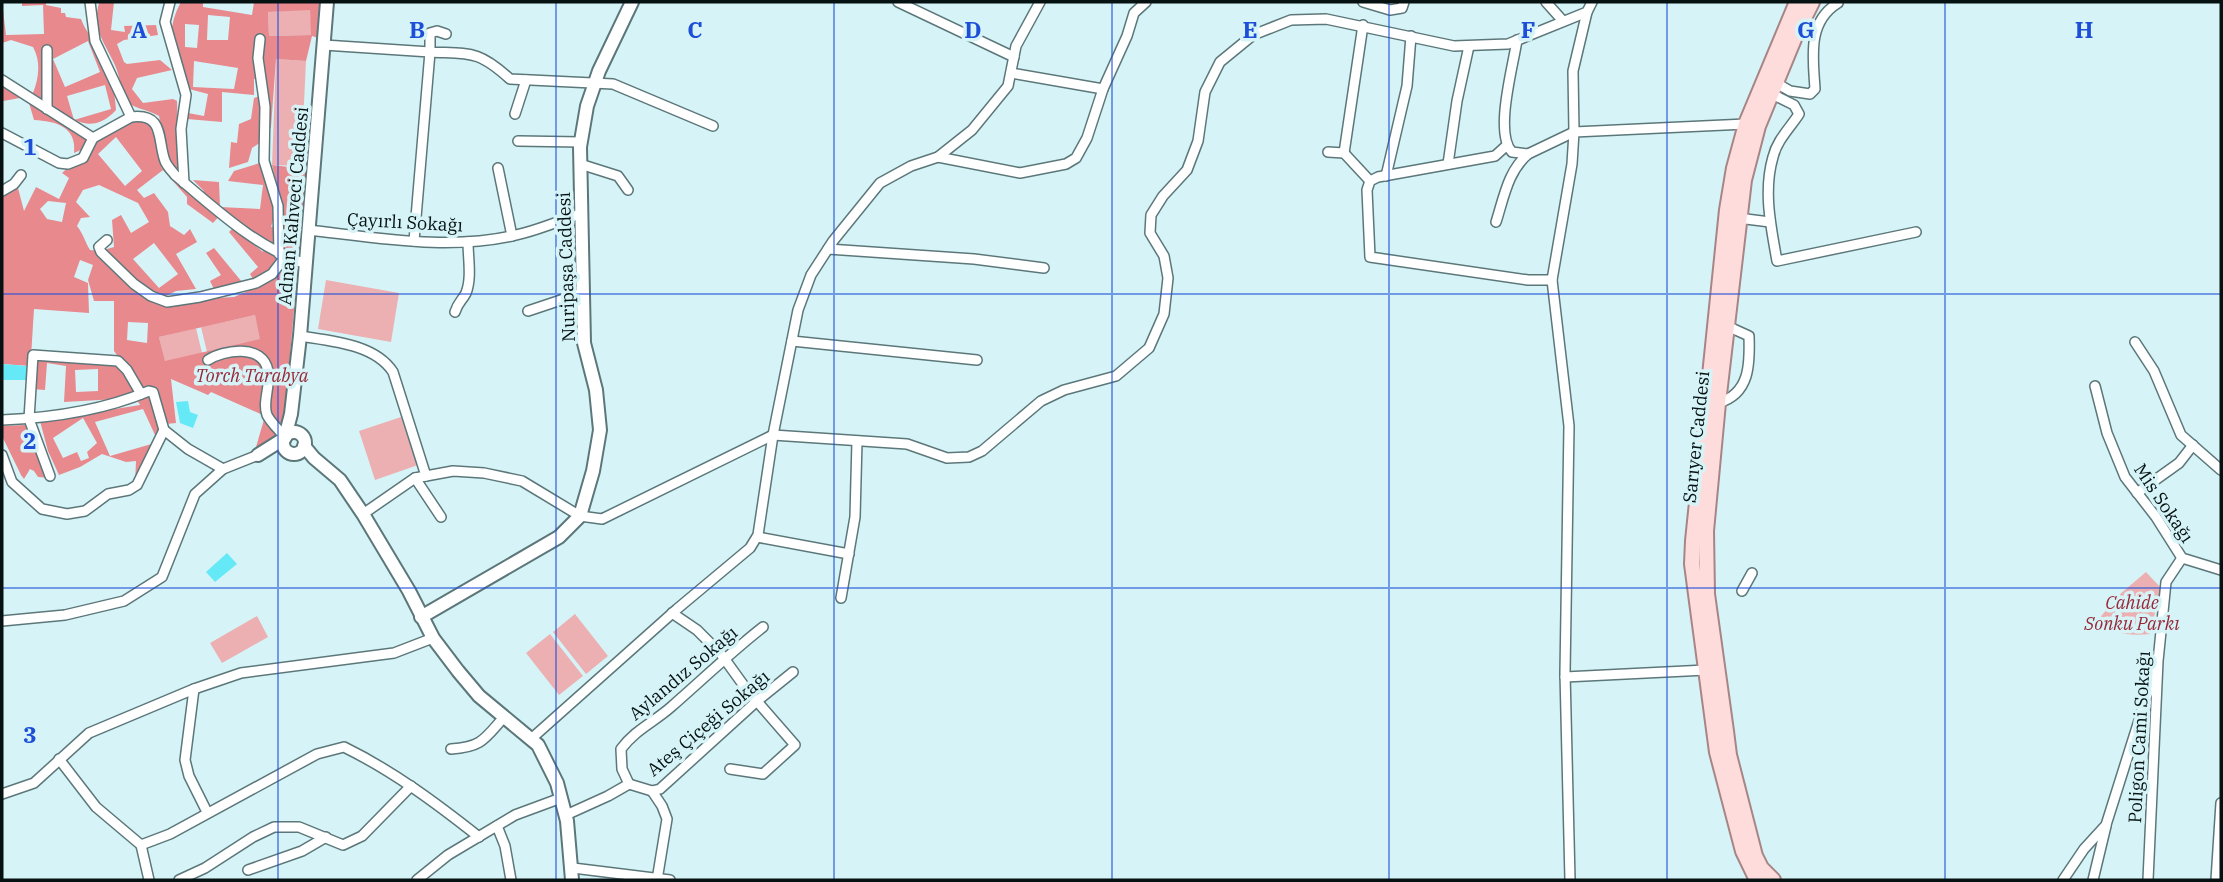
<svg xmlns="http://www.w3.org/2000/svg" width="2223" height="882" font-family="'IBM Plex Serif',serif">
  <rect width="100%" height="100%" fill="#d6f4f7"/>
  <g fill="#ecb0b2">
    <polygon points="310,9 312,35 269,36 268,12"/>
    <polygon points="276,59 306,61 301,166 272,165"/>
    <polygon points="326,280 399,293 391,342 318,329"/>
    <polygon points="255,315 261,340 207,352 201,327"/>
    <polygon points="196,328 202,353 165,362 159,337"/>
    <polygon points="401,417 418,465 375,480 359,431"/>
    <path d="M2146 572 2161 588 2150 634C2128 636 2115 634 2097 621L2119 595Z"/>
    <polygon points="575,614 608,656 586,674 553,632"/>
    <polygon points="257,616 268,637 222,663 210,643"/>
    <polygon points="550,634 583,676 559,695 526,653"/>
  </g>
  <g fill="#e8898e" fill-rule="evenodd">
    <path d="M2 2 6 35 44 34 43 5 22 6V2H46V5L61 8V13H65L66 17 81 19C86 33 96 42 102 54 111 69 115 93 116 110 87 142 61 110 33 93 39 78 41 61 33 47L11 40 2 43ZM88 41 100 72 65 87 53 59ZM105 85 111 109 74 120 67 96Z"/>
    <path d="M95 2H114L111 30 125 32 124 26 156 25 158 35 124 40 117 44 124 62 127 64 160 60 172 70 137 78 132 89 143 103 173 99 177 101 179 168H174L167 156 159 116C149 110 131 108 123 99 121 86 119 72 113 61 103 40 92 28 99 3Z"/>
    <path d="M181 2H203V7L252 15 254 2H319L321 39 312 36 306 61 276 59 271 127 261 142 252 148 248 162 229 168 231 142 237 143 239 124 251 119 254 98 267 94V78L254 79V95L222 92V122L187 119 188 113 204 116 208 94 189 89C176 55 162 37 181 2ZM310 10 311 35 269 36 268 12ZM208 15 230 17 228 40H207ZM185 24 199 25 197 48 185 47ZM194 61 238 68 234 89 193 87Z"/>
    <path d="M2 81 89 137 83 149 74 153C77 127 56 121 34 120L29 103 20 98 3 101Z"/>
    <path d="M134 115 151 122 162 169 165 167 198 197 204 191 193 180 219 182 220 207 260 209 263 185 228 181 234 171 260 163 276 211 271 227 280 225 282 205 272 165 306 169 284 426 271 443 256 447 265 416 211 392 208 395 171 379 176 423 166 424 155 435 143 409 95 422 110 456 155 443 135 483 136 461 126 462 102 454 80 467 59 475 48 451 40 421 140 405 136 398 64 402 66 366 47 363 45 390 32 389 30 366 2 364V195L18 188 24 211 36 187 59 199 69 178 62 173 88 149 99 130 120 117ZM116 137 142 171 125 186 98 154ZM163 170 187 197V204L213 223 223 212 266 243 263 252 233 228 229 232 258 267 250 274 254 281 268 276 266 283 234 297 196 299 162 298 176 291 196 289 176 254 197 242 190 229 184 235 170 226 168 212 154 193 144 198 137 190ZM99 185 138 203 149 222 131 233 121 215 112 220 114 247 100 251 90 250C85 242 84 235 77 226L81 218 90 217 76 202 83 190ZM48 201 66 203 62 222 47 219 40 209ZM154 243 178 274 159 288 133 259ZM80 260 93 265 88 280 94 301H114V351L119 358 31 357 34 309 89 313 88 283 74 277ZM255 315 260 339 165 361 159 337ZM128 322 148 323 147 343 127 340ZM98 369V391L76 392 75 370ZM83 418 97 443 87 452 89 458 81 461 77 452 63 458 53 438Z"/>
    <polygon points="214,248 242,282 214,289 210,281 221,275 206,253"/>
    <polygon points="25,425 51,478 38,477 34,471 30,469 24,479 21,475 2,436 2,426"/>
  </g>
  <g fill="#65e9f6">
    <polygon points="2,364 27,366 29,380 2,380"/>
    <polygon points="188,401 190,412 198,415 193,428 180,423 176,402"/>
    <polygon points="227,553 237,564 215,582 206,572"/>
  </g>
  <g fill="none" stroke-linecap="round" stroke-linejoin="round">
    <defs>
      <g id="street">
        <polyline points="90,2 95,41 131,117"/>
        <polyline points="170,2 165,22 186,95 181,129 184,183"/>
        <polyline points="898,2 1014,57"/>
        <polyline points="1363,2 1390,10 1402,8 1404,2"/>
        <polyline points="1546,2 1563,21"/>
        <path d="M446 34 437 31 430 33V52C471 54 478 50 510 79L613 84 713 126"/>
        <polyline points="260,39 258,58 265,107 264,161 278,206 279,254"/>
        <path d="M1517 40C1513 67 1494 133 1512 152L1528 154 1574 132 1746 124"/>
        <polyline points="324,45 430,52 414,241"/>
        <polyline points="1011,73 1103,89"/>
        <path d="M2 80 93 138 131 117C165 113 157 139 165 161 167 166 171 170 175 175 216 209 255 247 306 264"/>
        <path d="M1776 83 1790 91 1810 94 1815 89C1813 57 1807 22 1838 3"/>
        <path d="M1772 94 1794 105 1799 114C1790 128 1777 140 1773 157 1763 191 1771 227 1777 261L1916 232"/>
        <polyline points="47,109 47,50"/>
        <polyline points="515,114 526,80"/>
        <polyline points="2,133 59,163 68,164 83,158 93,138"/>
        <polyline points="518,141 581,142"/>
        <polyline points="1506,146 1495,156 1378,177 1370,181 1367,190 1370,257 1528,280 1552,280"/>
        <polyline points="1328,152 1344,153 1363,25"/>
        <polyline points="1344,153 1370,181"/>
        <polyline points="938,157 1020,173 1066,164 1076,158 1087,138 1103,89 1127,36 1134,13 1146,2"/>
        <polyline points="580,164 618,176 628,190"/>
        <polyline points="1448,164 1457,101 1469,46"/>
        <polyline points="498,168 512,236"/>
        <polyline points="1386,176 1407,86 1411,36"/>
        <polyline points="2,191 14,184 21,175"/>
        <polyline points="1738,218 1770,222"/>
        <path d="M1496 222C1504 197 1508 171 1528 154"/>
        <path d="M309 230C379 238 455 252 524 233 543 228 562 220 580 214"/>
        <polyline points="107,240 99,247 101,252 134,284 151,296 167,302 200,297 256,283 272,274 285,257"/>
        <polyline points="828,249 974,259 1044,268"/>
        <polyline points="528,311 582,293"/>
        <path d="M455 312C458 302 462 301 466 293 472 278 468 258 468 242"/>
        <path d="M300 336C331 341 375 344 393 372L426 476"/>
        <polyline points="792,341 977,360"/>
        <polyline points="2135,342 2154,371 2181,435 2221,470"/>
        <path d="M208 360C223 350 263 343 268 371 271 385 262 402 267 415 271 423 280 431 285 437"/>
        <polyline points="2095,386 2107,433 2125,477 2156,517 2182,558 2221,570"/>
        <path d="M1718 403C1750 394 1750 364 1749 336L1727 326"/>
        <path d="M2 420C50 418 104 410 149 391L153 392 164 430"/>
        <polyline points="164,430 188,449 223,469"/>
        <polyline points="2,455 12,482 42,509 67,514 85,511 108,494 129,490 137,485 164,430"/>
        <polyline points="50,476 29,419 33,355 118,361 127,370 141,394"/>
        <polyline points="415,478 441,517"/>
        <polyline points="2137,493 2179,463 2193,445"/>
        <polyline points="363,514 415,478 453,471 484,473 522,481 580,516 602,519 773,435 907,444 947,458 969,457 982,451 1041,401 1064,390 1116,376 1149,348 1164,314 1168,278 1164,256 1150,233 1151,215 1163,196 1187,170 1198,141 1205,92 1220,62 1253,35 1291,20 1326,19 1454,46 1508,44 1587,12 1592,2"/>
        <polyline points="757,537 849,554"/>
        <polyline points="1742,591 1752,573"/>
        <polyline points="841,598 855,517 857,441"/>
        <polyline points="672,613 697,630 721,654 747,690 795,745 763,774 730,769"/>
        <polyline points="2,621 65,615 124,601 162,577 195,494 223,469 258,455"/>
        <polyline points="1565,677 1706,670"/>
        <polyline points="194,689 185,760 189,776 207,812"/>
        <polyline points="531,739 677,609 750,548 758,535 773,435 798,310 811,275 833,241 880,183 911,166 938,157 972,130 1008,86 1016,46 1040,2"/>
        <path d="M451 749C483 747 485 738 505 716"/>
        <polyline points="59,759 96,807 141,845"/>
        <path d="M629 784 622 769 621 749C635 730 654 722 671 707 702 680 731 652 763 627"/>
        <polyline points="652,791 662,806 667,819 657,880"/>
        <polyline points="2,794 34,783 89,733 194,689 241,673 394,653 433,638"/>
        <polyline points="566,815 608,796 629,784 652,791 660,789 757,701 793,672"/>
        <polyline points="497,826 505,846 511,880"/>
        <polyline points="573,868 670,880"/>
        <polyline points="248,870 302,851 326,837"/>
        <path d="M149 880 141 845 170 834 317 754 344 747C393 771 436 803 479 837"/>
        <polyline points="179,880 205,868 253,837 274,827 299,827 343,845 362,836 411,786"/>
        <polyline points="417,880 448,855 515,815 561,798"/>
        <polyline points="1570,880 1565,673 1569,426 1552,280 1572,164 1574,132 1573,71 1587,12"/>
        <polyline points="2063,880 2084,849 2106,825 2154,673"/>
        <polyline points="2093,880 2106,826"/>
        <polyline points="2148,880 2158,661 2166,582 2182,558"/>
        <polyline points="2216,880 2221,803"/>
      </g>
      <g id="secondary">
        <circle cx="294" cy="443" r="11"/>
        <polyline points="285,437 291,414 300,336 327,2"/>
        <polyline points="304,446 314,458 340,480 363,514 409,591 433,638 458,671 479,696 538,745 557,783 567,821 572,880"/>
        <polyline points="258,455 285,438"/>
        <polyline points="421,617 559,537 580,516 593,471 600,430 596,390 584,343 580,147 587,106 599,71 632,2"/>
      </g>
      <g id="primary">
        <polyline points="1757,880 1743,851 1717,752 1692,564 1693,541 1727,210 1734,168 1746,124 1797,2"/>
        <polyline points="1773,880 1761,868 1755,856 1729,755 1726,731 1707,594 1706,531 1718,403 1744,180 1758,126 1796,34 1812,2"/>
      </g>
    </defs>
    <use href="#street" stroke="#5c777a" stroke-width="12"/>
    <use href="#secondary" stroke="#5c777a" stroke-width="16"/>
    <use href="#primary" stroke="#a78586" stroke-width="18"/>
    <use href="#street" stroke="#fff" stroke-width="9"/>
    <use href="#secondary" stroke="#fff" stroke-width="12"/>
    <use href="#primary" stroke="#fedcdc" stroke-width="14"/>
  </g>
  <path fill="none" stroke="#1d4ed8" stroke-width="2" stroke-opacity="0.55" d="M278 2V880M556 2V880M834 2V880M1112 2V880M1389 2V880M1667 2V880M1945 2V880M2 294H2221M2 588H2221"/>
  <g text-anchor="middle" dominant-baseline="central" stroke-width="7" stroke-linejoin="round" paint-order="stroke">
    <g font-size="18" fill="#061112" stroke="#d6f4f7">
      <text transform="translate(293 206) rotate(-85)">Adnan Kahveci Caddesi</text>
      <text transform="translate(405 222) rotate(3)">Çayırlı Sokağı</text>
      <text transform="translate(566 267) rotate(-92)">Nuripaşa Caddesi</text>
      <text transform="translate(1696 437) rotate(-84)">Sarıyer Caddesi</text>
      <text transform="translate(2164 503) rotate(56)">Mis Sokağı</text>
      <text transform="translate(683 673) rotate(-40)">Aylandız Sokağı</text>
      <text transform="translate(708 723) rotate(-40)">Ateş Çiçeği Sokağı</text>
      <text transform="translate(2139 737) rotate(-87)">Poligon Cami Sokağı</text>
    </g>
    <g font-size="18" font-style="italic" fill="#982939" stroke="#d6f4f7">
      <text x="252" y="375">Torch Tarabya</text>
      <text x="2132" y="602">Cahide<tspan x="2132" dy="21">Sonku Parkı</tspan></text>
    </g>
  </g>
  <g font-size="23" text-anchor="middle" font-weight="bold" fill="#1d4ed8" stroke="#d6f4f7" stroke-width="7" stroke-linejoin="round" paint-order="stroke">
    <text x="139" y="38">A</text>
    <text x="417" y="38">B</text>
    <text x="695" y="38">C</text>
    <text x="973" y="38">D</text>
    <text x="1250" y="38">E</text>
    <text x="1528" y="38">F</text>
    <text x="1806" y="38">G</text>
    <text x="2084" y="38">H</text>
    <text x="30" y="155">1</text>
    <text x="30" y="449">2</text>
    <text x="30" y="743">3</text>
  </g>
  <rect width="2223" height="882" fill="none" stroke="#061112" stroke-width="7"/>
</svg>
